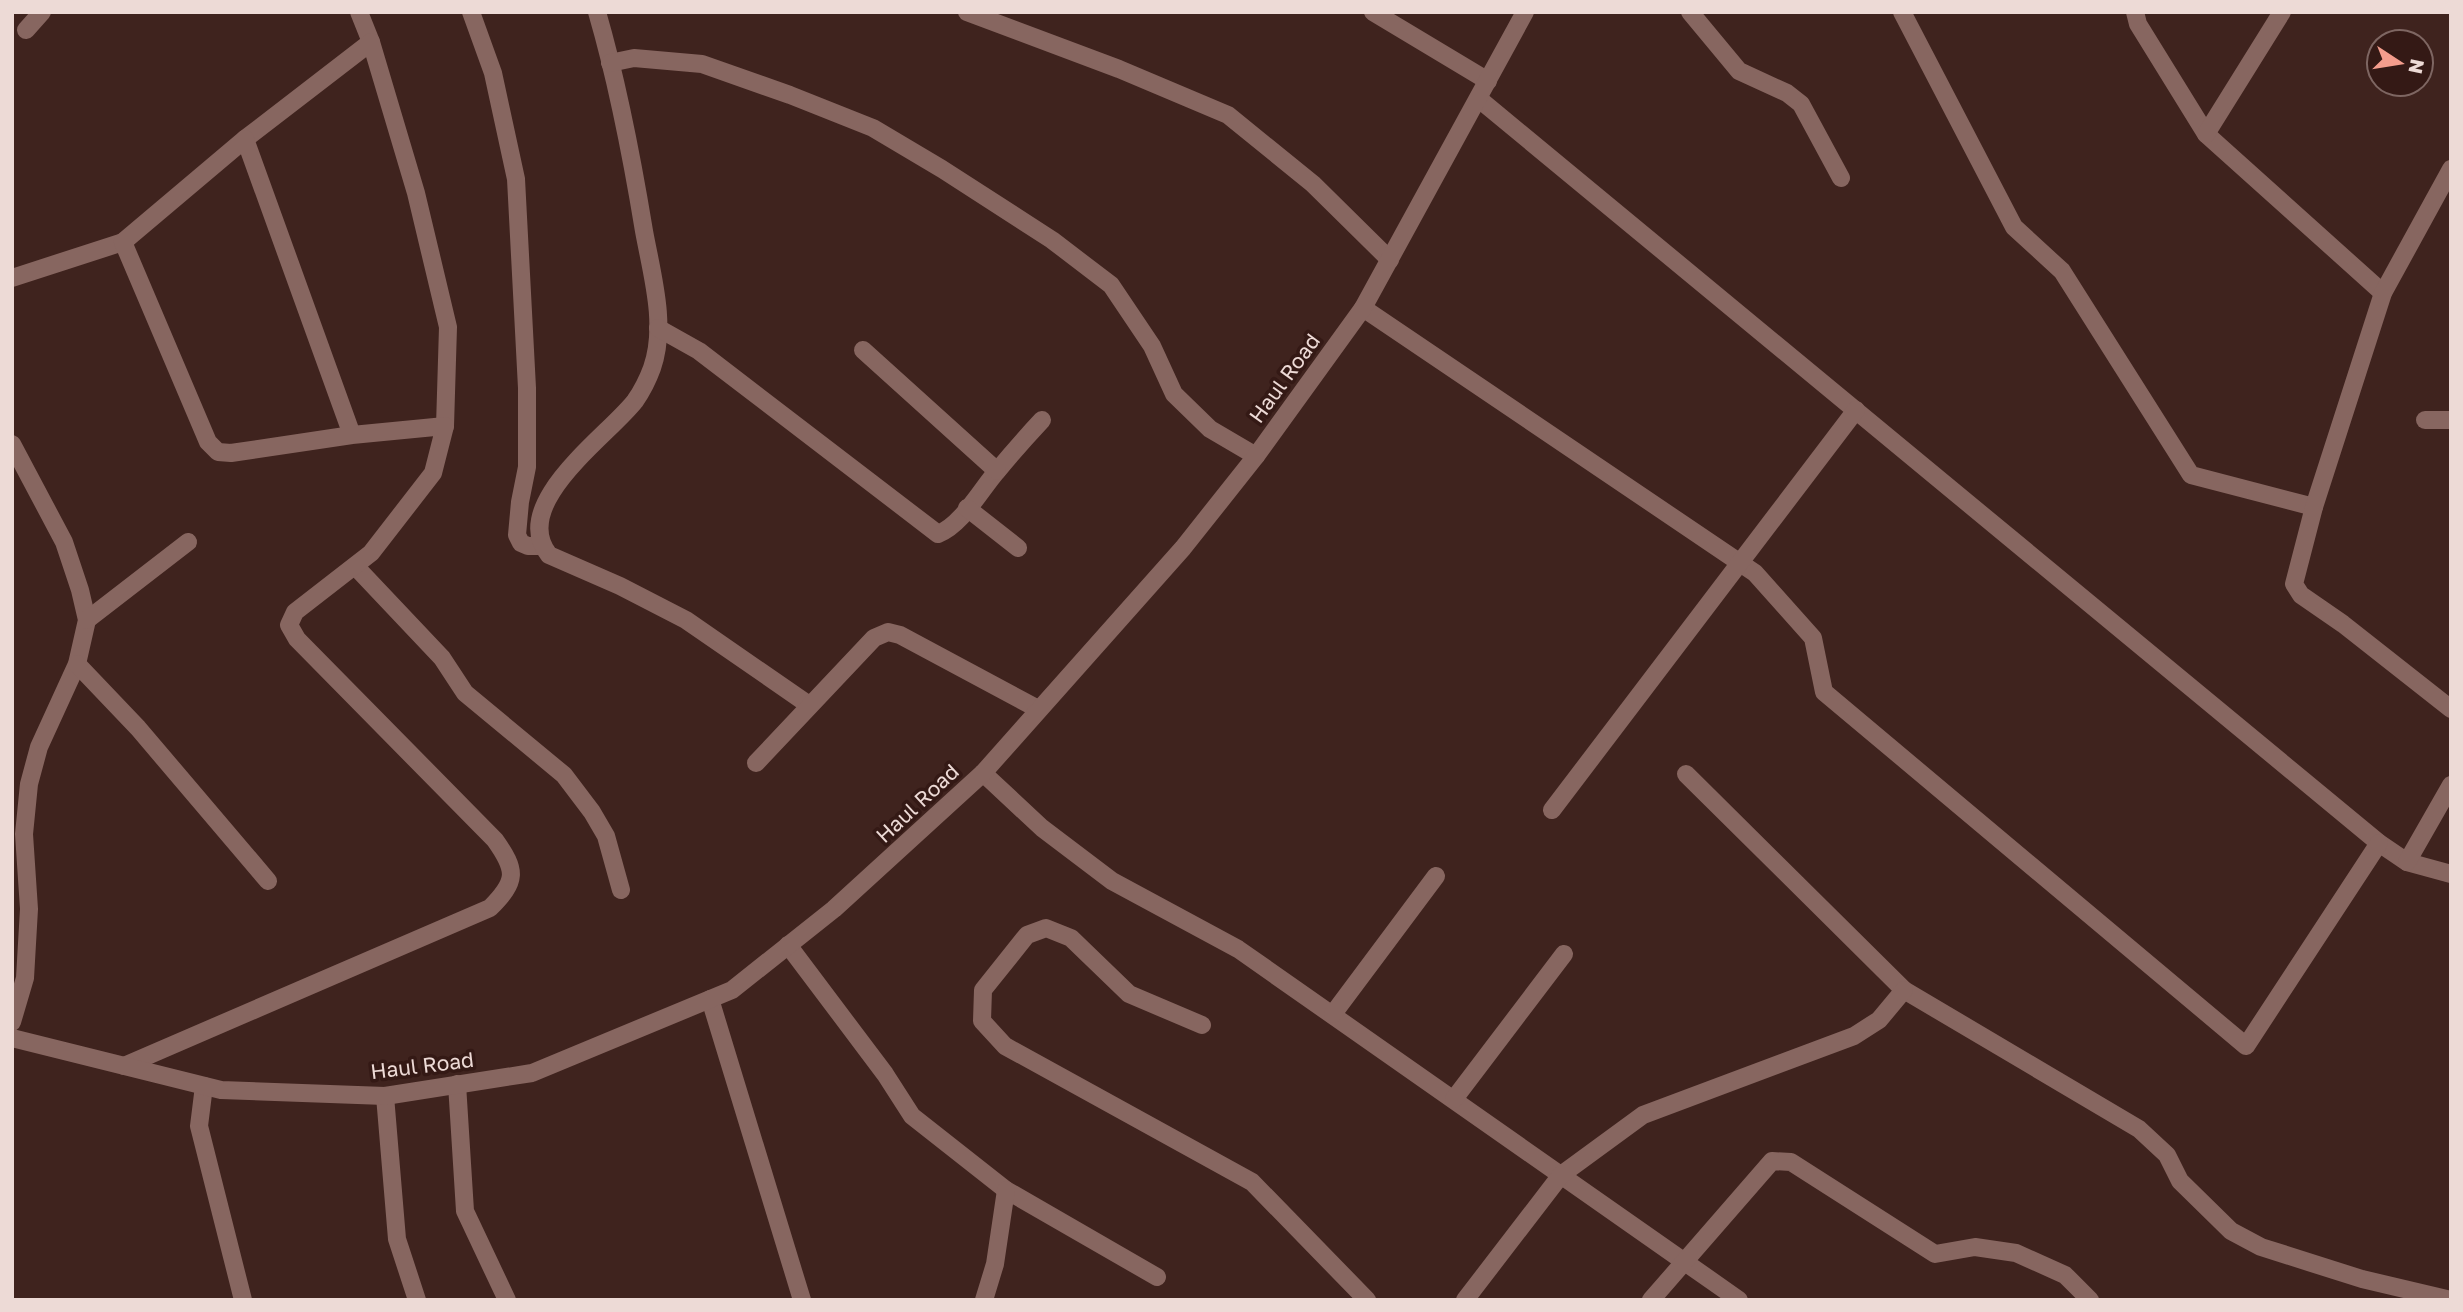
<svg xmlns="http://www.w3.org/2000/svg" width="2463" height="1312" font-family="'Golos Text',sans-serif">
  <rect width="100%" height="100%" fill="#3f231e"/>
  <g fill="none" stroke-linecap="round" stroke-linejoin="round">
    <g stroke="#876660" stroke-width="18">
      <polyline points="359,12 371,42"/>
      <polyline points="471,12 493,73 516,179 527,388 527,467 520,502 517,535 521,543 528,546 542,546"/>
      <path d="M597 12C618 84 632 158 644 231 652 275 667 325 652 368 648 379 642 391 635 401 608 436 508 504 549 555L620 586 686 620 809 705"/>
      <polyline points="967,12 1119,69 1228,115 1313,184 1390,260"/>
      <polyline points="1373,12 1488,81"/>
      <polyline points="1690,12 1739,71 1787,93 1801,104 1841,178"/>
      <polyline points="1902,12 2014,227 2062,271 2191,475 2314,507"/>
      <polyline points="2135,12 2138,24 2206,134 2383,293"/>
      <polyline points="26,30 42,12"/>
      <polyline points="610,63 634,58 702,64 790,95 873,128 942,169 1052,240 1111,285 1152,346 1174,394 1210,429 1256,456"/>
      <polyline points="1479,99 2379,843 2407,862 2451,874"/>
      <polyline points="2206,134 2282,12"/>
      <polyline points="245,139 371,42 416,193 448,327 445,426"/>
      <polyline points="2451,169 2383,293 2314,507 2294,584 2301,595 2343,624 2451,709"/>
      <polyline points="12,278 123,242"/>
      <polyline points="1363,308 1755,573 1813,638 1824,692 2246,1046 2379,843"/>
      <path d="M658 328 699 351 938 534C962 525 981 489 998 470 1012 453 1027 436 1042 420"/>
      <polyline points="863,350 997,471"/>
      <polyline points="2425,420 2451,420"/>
      <polyline points="12,444 64,542 80,590 87,620 77,664 39,747 29,784 24,834 29,909 25,978 12,1022"/>
      <polyline points="967,508 1018,548"/>
      <polyline points="355,566 442,658 465,693 564,775 592,812 606,836 621,890"/>
      <polyline points="87,620 188,542"/>
      <polyline points="77,664 138,728 268,881"/>
      <polyline points="756,763 874,638 888,632 900,635 1038,709"/>
      <polyline points="983,773 1042,828 1112,881 1238,949 1739,1300"/>
      <polyline points="1686,774 1904,990 2139,1129 2167,1155 2180,1181 2231,1231 2261,1247 2362,1279 2451,1300"/>
      <polyline points="1552,810 1856,410"/>
      <polyline points="2407,862 2451,785"/>
      <polyline points="788,945 885,1074 912,1116 1006,1190 1157,1277"/>
      <polyline points="710,999 802,1300"/>
      <polyline points="1333,1014 1436,876"/>
      <polyline points="1202,1025 1129,994 1071,938 1046,928 1027,935 983,990 982,1021 1005,1046 1252,1182 1367,1300"/>
      <path d="M124 1066 490 908C517 881 517 871 495 840L297 639 289 625 295 612 371 553 433 473 445 426 352 435 231 453 218 452 208 442 123 242 245 139 352 435"/>
      <polyline points="457,1084 465,1211 507,1300"/>
      <polyline points="204,1086 199,1126 243,1300"/>
      <polyline points="385,1096 397,1239 417,1300"/>
      <polyline points="1454,1099 1564,954"/>
      <polyline points="984,1300 995,1264 1006,1190"/>
      <polyline points="1465,1300 1561,1175 1643,1115 1854,1036 1879,1020 1904,990"/>
      <polyline points="1651,1300 1772,1161 1791,1162 1935,1254 1975,1247 2016,1253 2065,1275 2090,1300"/>
    </g>
    <polyline stroke="#876660" stroke-width="18" points="12,1038 221,1090 385,1096 532,1073 732,990 834,909 983,773 1183,548 1256,456 1363,308 1525,12"/>
  </g>
  <g text-anchor="middle" dominant-baseline="central" stroke-width="7" stroke-linejoin="round" paint-order="stroke">
    <g font-size="21" fill="#eddad6" stroke="#341915">
      <text transform="translate(1284 378) rotate(-54)">Haul Road</text>
      <text transform="translate(917 803) rotate(-43)">Haul Road</text>
      <text transform="translate(422 1065) rotate(-7)">Haul Road</text>
    </g>
  </g>
  <rect width="2463" height="1312" fill="none" stroke="#eddad6" stroke-width="28"/>
  <g transform="translate(2400 63) rotate(102)"><circle r="33" fill="#341915" stroke="#7e6662" stroke-width="2"/>
  <path d="M0-5L12 26L0 18L-12 26Z" fill="#f49d8d"/>
  <text y="-10" font-size="19" font-weight="bold" text-anchor="middle" fill="#eddad6">N</text>
  </g>
</svg>
